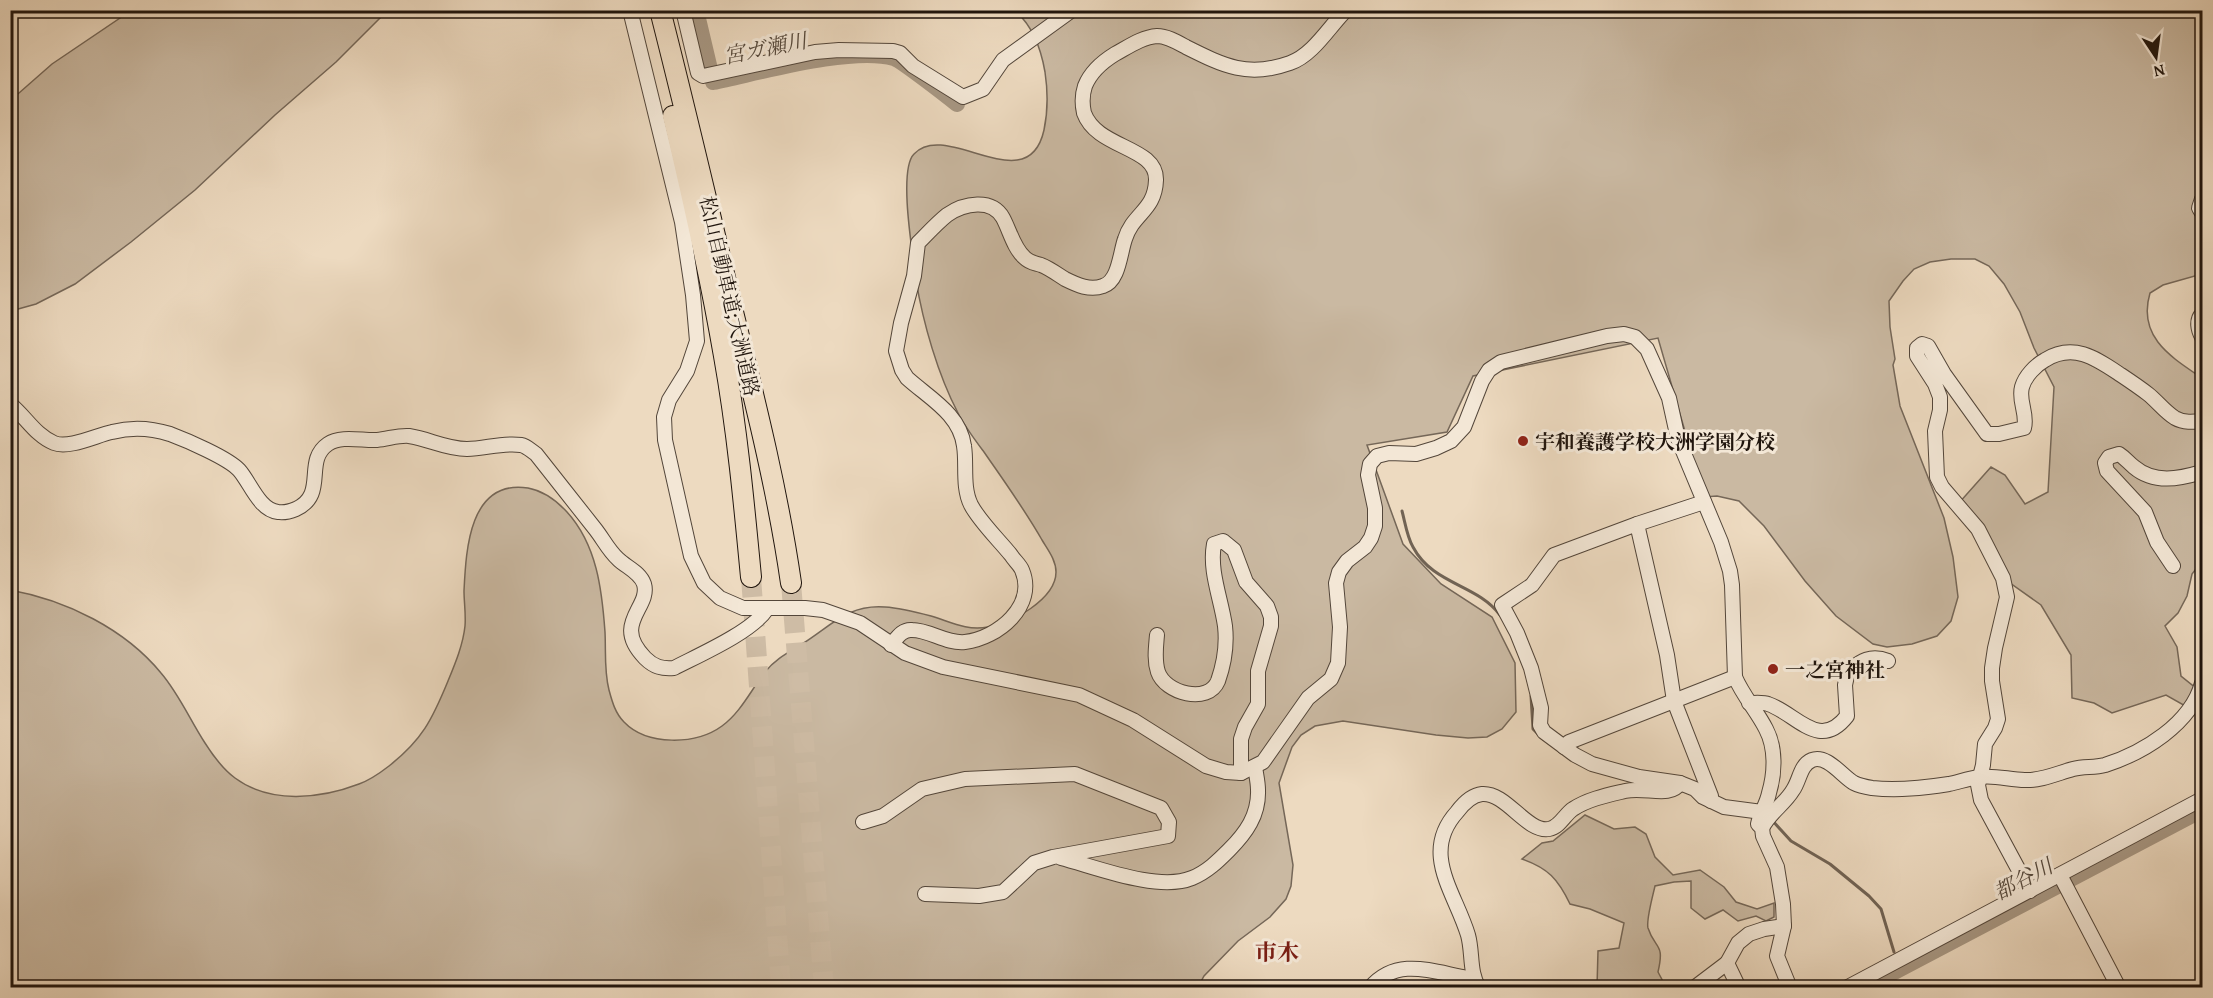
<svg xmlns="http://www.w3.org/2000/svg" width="2213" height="998" font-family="'Gentium Book Plus','Noto Serif JP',serif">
  <rect width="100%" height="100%" fill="#eddac0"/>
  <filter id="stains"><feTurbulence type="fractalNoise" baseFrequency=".00333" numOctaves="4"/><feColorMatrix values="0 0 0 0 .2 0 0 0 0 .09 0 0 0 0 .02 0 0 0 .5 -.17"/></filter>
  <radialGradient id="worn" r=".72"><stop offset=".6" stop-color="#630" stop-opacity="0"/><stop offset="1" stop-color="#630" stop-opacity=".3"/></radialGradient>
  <g fill="#cab9a2" stroke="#756758" stroke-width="1.5">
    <polygon points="132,10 387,11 336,62 275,115 195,190 131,242 75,284 36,304 11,311 11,100 52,64"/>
    <path d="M1015 11H2202V274L2163 285 2150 293C2137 337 2171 357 2202 378V561L2192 574 2187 596 2178 613 2165 626 2177 647 2181 676 2197 689 2187 707 2166 695 2112 713 2094 703 2072 698 2071 655 2041 605 2003 578 1958 504 1991 467 2005 475 2025 504 2048 492 2054 387 2034 348 2020 312 2004 284 1989 266 1975 259H1951L1930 262 1914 269 1903 281 1889 301 1890 327 1895 359 1893 365 1900 406 1944 518 1953 557 1958 597 1951 621 1937 636 1912 644 1887 647 1873 644 1836 616 1805 581 1764 526 1739 501 1717 496 1704 497 1658 338 1473 376 1447 432 1367 445 1403 544 1441 584 1492 617 1515 663 1516 712 1502 729 1487 737 1468 738 1436 735 1343 721 1315 726 1301 735 1292 747 1279 783 1293 865 1291 886 1286 899 1270 917 1238 941 1204 976 1198 987H11L10 590C66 600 125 629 161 673 179 694 190 720 205 743 212 754 224 770 235 778 270 804 320 799 359 784 370 780 380 773 389 766 422 740 432 720 448 681 455 664 463 645 465 626 466 614 464 602 464 591 466 550 469 479 528 488 544 491 556 500 567 512 597 545 602 590 605 632 606 652 604 671 609 690 612 701 615 713 624 722 647 746 696 745 722 726 741 712 751 690 765 672 775 659 789 652 802 644 831 626 848 604 885 607 901 608 916 612 931 616 951 622 966 631 988 627 1011 624 1056 599 1056 572 1056 560 1048 550 1042 540 1025 510 1004 481 984 452 975 440 965 427 958 413 938 375 923 323 916 280 913 255 898 170 914 154 946 119 1028 202 1044 130 1048 111 1048 92 1045 72 1041 49 1033 26 1015 11Z"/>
    <path d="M1585 815 1614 829 1635 827 1646 834 1655 857 1673 875 1700 870 1724 887 1736 902 1757 909 1774 903V917L1766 921 1756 916 1738 921 1723 910 1705 919 1691 908V881L1674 882 1655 886C1653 895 1646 920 1648 928 1655 950 1665 942 1658 972L1666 987H1597L1598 951 1619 948 1624 923 1590 909 1570 904C1558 879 1548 868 1522 859L1542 843 1553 841Z"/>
  </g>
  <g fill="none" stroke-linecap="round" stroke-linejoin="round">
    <g stroke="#716354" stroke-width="3">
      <path d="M1402 511C1405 522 1407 537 1413 547 1433 585 1477 584 1500 615"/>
      <polyline points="1531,696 1533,729 1543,739"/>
      <polyline points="1771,819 1791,841 1830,864 1869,896 1881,909 1894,952"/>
    </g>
    <g stroke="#a79783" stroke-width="16">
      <path d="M696 10 713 82C758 73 851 46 894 58 902 61 947 96 957 104"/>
      <polyline points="1864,988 2202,810"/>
    </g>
    <g stroke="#cebca5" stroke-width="20" stroke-dasharray="20 10" stroke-linecap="butt">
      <polyline points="751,577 781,988"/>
      <polyline points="791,583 824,988"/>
    </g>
    <defs>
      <g id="minor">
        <path d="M630 10 682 222 693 295 697 341 687 371 669 400 664 417 665 440 691 556 704 583 720 598 743 608H805L823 610 860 623 905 653 943 667 1079 695 1133 720 1206 766 1226 772 1241 773 1263 762 1308 698 1331 679 1338 663 1340 627 1336 583 1339 572 1347 561 1365 547 1371 538 1375 526V508L1368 475 1370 464 1377 456 1389 453 1416 454 1436 448 1451 441 1464 427 1482 381 1489 370 1501 362 1607 336 1624 334 1635 337 1647 349 1669 398 1678 439 1721 542 1730 571 1732 585 1735 677C1743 696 1757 711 1766 729 1776 748 1775 773 1769 793 1767 804 1760 813 1758 824L1762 828 1763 836 1777 867 1783 904 1784 926 1777 956 1790 988"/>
        <polyline points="683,10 698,73 703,76 815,52 839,50 893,51 900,53 913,66 963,97 983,89 1003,60 1072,10"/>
        <polyline points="2202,199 2199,208 2202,213"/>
        <path d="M2202 314C2196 320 2198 330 2202 337"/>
        <path d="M10 404C26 417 35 435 54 443 69 449 97 435 112 432 131 427 151 428 170 434 186 440 228 458 239 470 250 482 259 510 278 512 283 513 291 511 296 509 328 494 303 461 328 444 341 435 363 441 377 440 388 439 399 435 409 436 429 439 446 449 467 449 485 449 502 442 521 445 527 446 531 451 536 454 556 479 576 505 596 530 603 539 609 551 618 559 626 567 640 572 644 584 651 608 611 623 645 658 654 667 662 669 674 668 699 655 752 632 767 609"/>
        <polyline points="1704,502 1637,524 1554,555 1532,585 1502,605 1517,633 1531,668 1541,708 1540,725 1544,732 1575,755 1592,764 1639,777 1680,783 1695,789 1703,797 1724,807 1762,812"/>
        <polyline points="1637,524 1667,655 1674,701 1711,796 1711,801"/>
        <path d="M2173 566 2157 542 2145 512 2107 471 2105 463 2109 457 2119 454C2125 458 2128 462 2134 467 2154 484 2179 479 2202 472"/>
        <path d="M1157 635C1156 647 1154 660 1158 672 1165 693 1208 705 1218 681 1224 664 1227 644 1225 626 1221 598 1209 571 1214 544L1223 541 1234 550 1246 582 1267 606 1271 617V626L1258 671V704L1245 727 1241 739V773"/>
        <path d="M891 645C897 638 902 629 912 630 930 630 946 644 965 642 998 638 1037 606 1022 570 1020 565 1014 560 1011 555 999 540 980 522 971 505 962 487 967 464 964 446 960 414 929 398 907 378L902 370 896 351 901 323 914 276 918 243C927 234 937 223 947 215 964 203 992 198 1003 218 1010 231 1014 249 1025 258 1030 263 1035 263 1041 265 1049 268 1057 274 1065 279 1077 285 1090 291 1103 286 1119 281 1120 253 1125 239 1133 213 1155 211 1156 180 1157 146 1097 149 1084 113 1082 104 1082 95 1085 86 1091 71 1102 62 1115 54 1128 47 1142 37 1157 36 1167 36 1177 42 1186 47 1224 66 1248 78 1290 63 1313 55 1329 27 1346 10"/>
        <path d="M1749 703C1755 703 1763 702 1768 704 1796 713 1819 752 1847 716L1845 685 1848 671C1861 661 1871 654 1888 661"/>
        <polyline points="1564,747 1569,742 1735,677"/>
        <polyline points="863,822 883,816 922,789 965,779 1075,774 1161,808 1169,822 1168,836 1053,857 1034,863 1003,892 979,896 925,894"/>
        <path d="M1762 828C1770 812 1784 805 1793 790 1800 780 1800 765 1812 760 1827 754 1843 777 1854 783 1860 786 1866 787 1872 788 1898 791 1923 788 1949 784 1959 782 1969 778 1980 777 1996 775 2010 780 2025 780 2041 781 2058 773 2073 769 2084 766 2094 768 2105 765 2143 753 2191 724 2202 683"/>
        <path d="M1061 858C1096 867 1158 892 1192 878 1207 872 1218 861 1229 850 1246 833 1259 815 1258 790 1258 782 1256 774 1255 767"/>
        <polyline points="2060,875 2119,988"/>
        <path d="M2030 891 1981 800 1978 785 1983 765 1985 744 1995 728 1998 719 1992 681V668L1995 648 2007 597 2003 578 1978 529 1942 487 1937 477 1935 431 1940 410V397L1935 384 1917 356V348L1922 344 1928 346 1944 374 1987 434H1999L2024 428C2028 414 2018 401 2022 387 2025 376 2036 365 2045 360 2074 342 2097 359 2121 375 2130 381 2139 387 2148 394 2157 401 2165 412 2175 418 2184 423 2193 422 2202 421"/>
        <polyline points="1727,963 1739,988"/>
        <path d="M1370 988C1397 956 1433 972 1468 978L1473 976"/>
        <path d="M1479 988C1469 972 1473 953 1468 935 1455 892 1420 853 1457 812 1463 804 1472 795 1482 794 1506 792 1527 833 1549 829 1560 827 1565 814 1573 809 1588 799 1608 795 1625 791 1645 786 1670 799 1680 783"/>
        <polyline points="1694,988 1727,963 1738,943 1749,934 1764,929 1784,926"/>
        <polyline points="1846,988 2202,799"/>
      </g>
      <g id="highway">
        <path d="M660 10C686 112 710 214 734 316 756 405 778 493 791 583"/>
        <path d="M673 116C692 195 710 275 724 356 737 429 744 503 751 577"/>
      </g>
    </defs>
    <use href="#minor" stroke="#53463a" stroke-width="16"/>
    <use href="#highway" stroke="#20150d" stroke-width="22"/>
    <use href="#minor" stroke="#f3e7d6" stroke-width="14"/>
    <use href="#highway" stroke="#eddac0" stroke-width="20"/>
  </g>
  <g fill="#8f2418" stroke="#f3e7d6" stroke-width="2">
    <circle cx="1523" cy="441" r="6"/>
    <circle cx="1773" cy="669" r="6"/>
  </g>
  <g text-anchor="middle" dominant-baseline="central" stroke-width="6" stroke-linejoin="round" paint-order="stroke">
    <g font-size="20" fill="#20150d" stroke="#f3e7d6">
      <text transform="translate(730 296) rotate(77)">松山自動車道;大洲道路</text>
    </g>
    <g font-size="20" font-weight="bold" fill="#20150d" stroke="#f3e7d6" text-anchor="start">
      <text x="1535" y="441">宇和養護学校大洲学園分校</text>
      <text x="1785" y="669">一之宮神社</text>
    </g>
    <g font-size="21" font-style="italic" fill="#56493c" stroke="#f3e7d6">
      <text transform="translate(765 48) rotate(-11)">宮ガ瀬川</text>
      <text transform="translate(2023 879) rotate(-28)">都谷川</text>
    </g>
    <g font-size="22" font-weight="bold" fill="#7a1f14" stroke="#f3e7d6">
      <text x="1277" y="952">市木</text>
    </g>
  </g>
  <rect width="2213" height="998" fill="none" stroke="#eddac0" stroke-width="36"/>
  <rect x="12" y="12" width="2189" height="974" fill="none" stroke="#20150d" stroke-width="3"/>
  <rect x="18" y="18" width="2177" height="962" fill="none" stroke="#20150d" stroke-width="1.5"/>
  <g transform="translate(2156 57) rotate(167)" stroke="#f3e7d6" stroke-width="4.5" paint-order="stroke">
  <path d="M0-4.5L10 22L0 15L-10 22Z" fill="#20150d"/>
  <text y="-9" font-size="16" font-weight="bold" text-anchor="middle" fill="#20150d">N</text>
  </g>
  <rect width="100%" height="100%" filter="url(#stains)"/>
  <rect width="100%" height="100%" fill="url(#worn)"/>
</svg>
